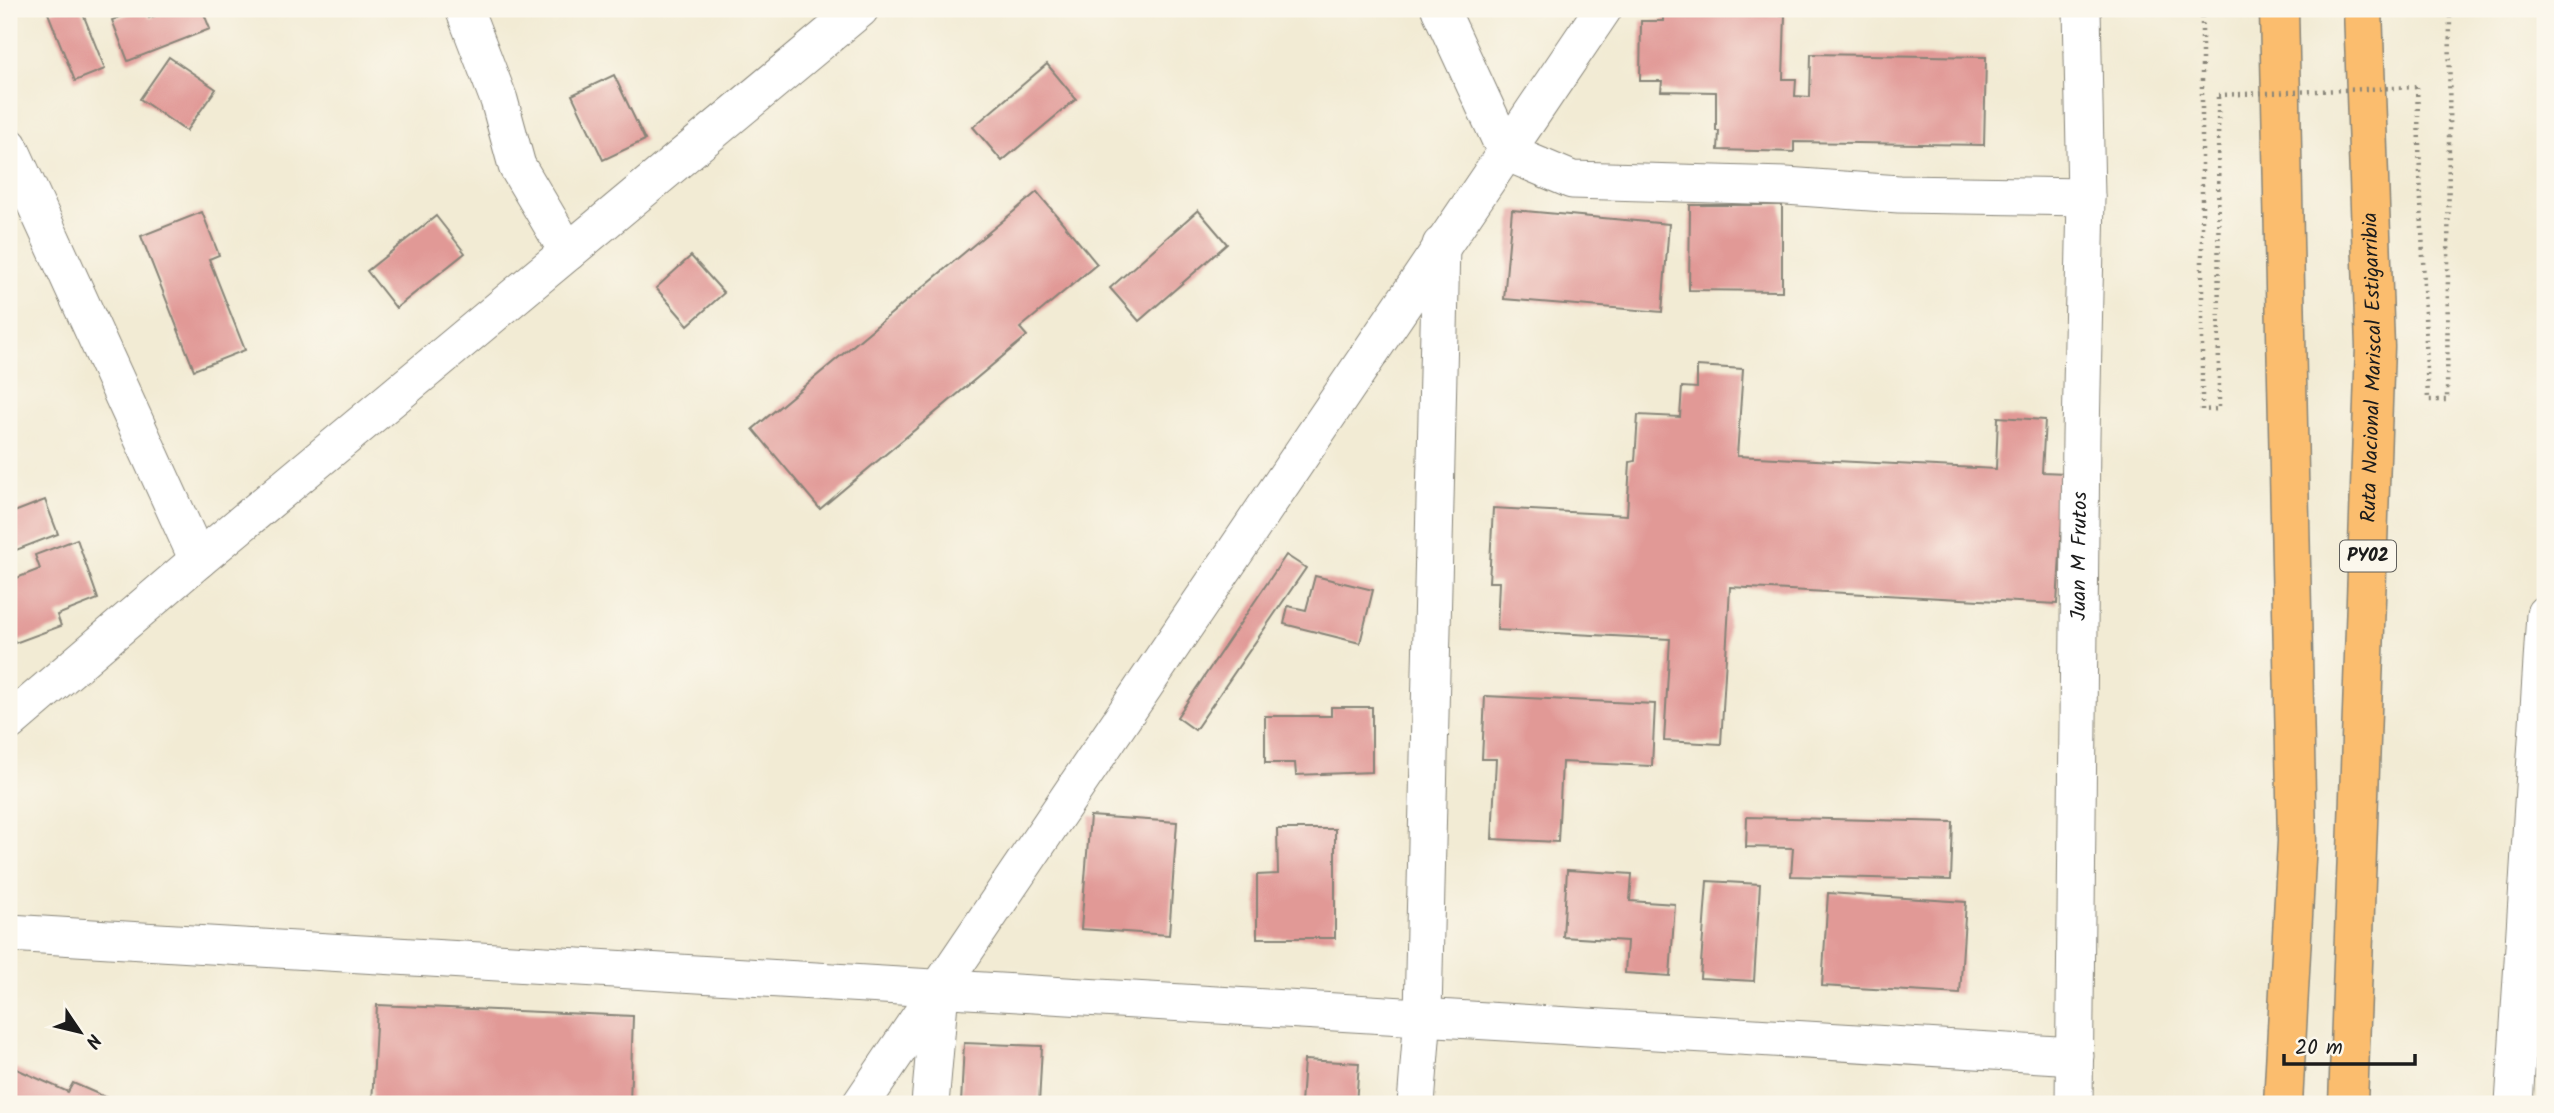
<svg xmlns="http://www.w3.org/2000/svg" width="2554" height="1113" font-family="Kalam,sans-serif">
  <rect width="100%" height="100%" fill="#fbf7ec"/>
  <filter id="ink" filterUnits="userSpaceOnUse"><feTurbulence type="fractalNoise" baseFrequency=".0143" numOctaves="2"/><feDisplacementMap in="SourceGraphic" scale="14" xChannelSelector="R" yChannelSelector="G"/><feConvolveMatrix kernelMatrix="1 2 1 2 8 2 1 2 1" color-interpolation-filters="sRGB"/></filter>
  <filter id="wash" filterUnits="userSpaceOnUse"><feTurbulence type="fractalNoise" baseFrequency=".00686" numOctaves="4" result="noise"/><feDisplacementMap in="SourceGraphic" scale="28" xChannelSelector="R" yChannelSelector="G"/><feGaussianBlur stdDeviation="1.57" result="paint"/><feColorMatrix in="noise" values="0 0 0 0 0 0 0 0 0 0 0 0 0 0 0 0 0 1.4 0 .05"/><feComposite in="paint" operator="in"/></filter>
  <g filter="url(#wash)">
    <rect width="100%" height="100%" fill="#f2ebd4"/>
    <g id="blocks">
      <g fill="#e19996">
        <polygon points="58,9 81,9 105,69 75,81 48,13"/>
        <polygon points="141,9 145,9 149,18 171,9 202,9 210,29 128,61 112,20"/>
        <polygon points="1663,9 1718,9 1718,14 1785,15 1783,79 1796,79 1795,96 1810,97 1811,54 1986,57 1984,145 1794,142 1794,152 1718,150 1719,131 1716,131 1716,92 1661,91 1662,81 1640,81 1641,21 1663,21"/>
        <polygon points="169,57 216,89 186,131 140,99"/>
        <polygon points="1047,64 1076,99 1002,161 973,127"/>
        <polygon points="614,75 645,140 603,160 572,95"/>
        <polygon points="1037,192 1097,264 1020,328 1027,336 820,509 753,429"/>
        <polygon points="1690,205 1782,205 1782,291 1689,290"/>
        <polygon points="1198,210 1227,244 1139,321 1110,288"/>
        <polygon points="1512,210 1669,224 1662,312 1504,299"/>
        <polygon points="202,212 219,255 209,259 245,350 194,370 141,236"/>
        <polygon points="436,216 465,253 396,308 367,271"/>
        <polygon points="691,256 724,293 688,325 656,288"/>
        <polygon points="1697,366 1743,369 1737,456 1996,469 1998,417 2045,420 2042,472 2065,473 2057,604 1730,587 1721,744 1664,741 1670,639 1497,630 1499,582 1489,582 1493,508 1627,515 1630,462 1635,461 1638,415 1680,417 1682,387 1697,388"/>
        <polygon points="45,500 58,534 11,552 9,546 9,514"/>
        <polygon points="77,539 98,599 57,615 61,626 15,643 9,627 9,581 40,569 35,555"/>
        <polygon points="1286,555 1306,568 1195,730 1177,717"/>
        <polygon points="1315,576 1373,590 1360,643 1284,624 1288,606 1306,610"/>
        <polygon points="1485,696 1655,704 1652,766 1562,762 1558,842 1492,839 1496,759 1482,759"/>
        <polygon points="1331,707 1372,707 1372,772 1296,775 1295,763 1265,763 1265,716 1331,716"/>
        <polygon points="1090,816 1177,822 1169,935 1081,929"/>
        <polygon points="1747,817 1953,822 1951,880 1791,876 1793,848 1746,847"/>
        <polygon points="1277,829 1335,829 1335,938 1257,938 1257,875 1278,874"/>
        <polygon points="1567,870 1632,874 1630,901 1675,904 1670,976 1625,973 1627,941 1563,937"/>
        <polygon points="1707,881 1760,884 1754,981 1700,978"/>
        <polygon points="1828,893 1966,902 1960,994 1822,986"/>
        <polygon points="377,1005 633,1016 630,1104 372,1104"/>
        <polygon points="964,1043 1042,1046 1039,1104 961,1104"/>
        <polygon points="1304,1060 1359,1063 1356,1104 1301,1104"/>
        <polygon points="12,1067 68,1092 73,1083 121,1104 9,1104 9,1074"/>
      </g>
    </g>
  </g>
  <g filter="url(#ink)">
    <use href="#blocks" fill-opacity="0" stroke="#878478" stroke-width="2"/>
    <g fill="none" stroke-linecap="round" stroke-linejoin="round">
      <defs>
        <g id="street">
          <polyline points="464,9 499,100 517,166 568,252"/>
          <polyline points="1440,9 1506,152 1572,180 1786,186 1899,194 2086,197"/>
          <polyline points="9,146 198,560"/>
          <polyline points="9,722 198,560 860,9"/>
          <path d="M9 933C698 974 1387 1011 2075 1056"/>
          <polyline points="861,1104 1603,9"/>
          <polyline points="930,1104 940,990"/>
          <polyline points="1416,1104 1423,1014 1441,245"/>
          <path id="s1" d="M2074 1104 2081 436 2086 197 2082 9"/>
          <polyline points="2514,1104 2545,614"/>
        </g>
        <g id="highway">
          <polyline points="2279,9 2297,841 2283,1104"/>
          <path id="s2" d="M2348 1104 2375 347 2363 9"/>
        </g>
      </defs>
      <use href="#street" stroke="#878478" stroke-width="39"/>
      <use href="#highway" stroke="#878478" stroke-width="41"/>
      <g stroke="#878478" stroke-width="4.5" stroke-dasharray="2 5" stroke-linecap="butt">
        <polyline points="2202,9 2202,410 2219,409 2218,95"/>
        <polyline points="2417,87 2428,400 2447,400 2450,9"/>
      </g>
      <use href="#street" stroke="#fff" stroke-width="37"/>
      <use href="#highway" stroke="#fbbd6e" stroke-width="38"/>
      <polyline stroke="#878478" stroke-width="4.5" stroke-dasharray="2 5" stroke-linecap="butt" points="2218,95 2417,87"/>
    </g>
  </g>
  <g text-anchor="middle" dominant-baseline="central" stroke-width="7" stroke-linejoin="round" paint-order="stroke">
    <rect fill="#fbf7ec" stroke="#5f5e5a" stroke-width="2" x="2340" y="540.5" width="56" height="31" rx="5"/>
    <g font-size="19" font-weight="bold" fill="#1c1c1c">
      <text x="2368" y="556">PY02</text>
    </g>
    <g font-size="21" fill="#1c1c1c" stroke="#fbf7ec">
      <text stroke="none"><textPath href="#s2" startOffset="737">Ruta Nacional Mariscal Estigarribia</textPath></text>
      <text stroke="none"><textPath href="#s1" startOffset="548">Juan M Frutos</textPath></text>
    </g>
  </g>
  <rect width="2554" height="1113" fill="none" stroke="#fbf7ec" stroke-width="35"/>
  <g transform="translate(80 1032) rotate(125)" stroke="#fbf7ec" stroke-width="5" paint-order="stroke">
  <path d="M0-5L12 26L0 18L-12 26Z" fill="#1c1c1c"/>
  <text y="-10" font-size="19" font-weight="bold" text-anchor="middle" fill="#1c1c1c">N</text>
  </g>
  <path d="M2284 1054v10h131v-10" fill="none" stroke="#1c1c1c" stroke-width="3.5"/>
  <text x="2295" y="1054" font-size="21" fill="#1c1c1c" stroke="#fbf7ec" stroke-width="5" paint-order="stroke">20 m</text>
</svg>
